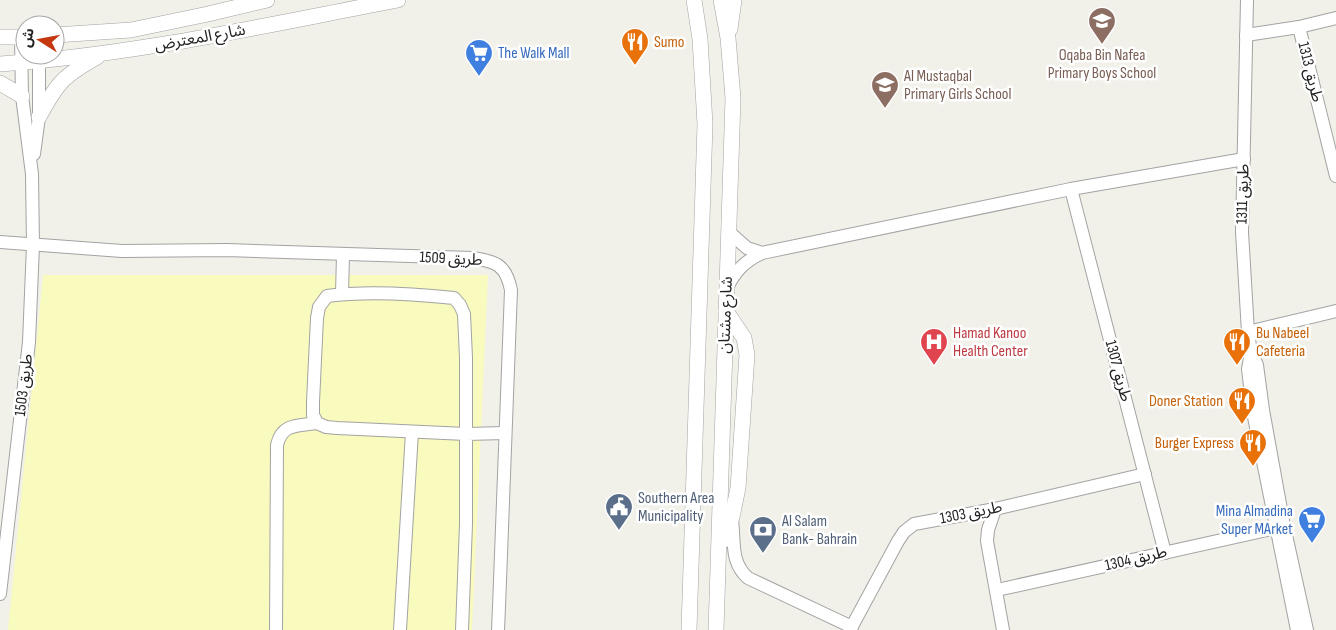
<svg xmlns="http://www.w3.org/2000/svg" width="1336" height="630" font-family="'Sofia Sans Condensed','Noto Sans Arabic',sans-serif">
  <rect width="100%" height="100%" fill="#f1f0e9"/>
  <polygon fill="#f9fabe" points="43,275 488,275 472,630 8,630"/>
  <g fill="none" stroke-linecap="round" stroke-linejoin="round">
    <defs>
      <g id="minor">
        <polyline points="1247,0 1242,232 1248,332 1251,353 1257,365 1263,410 1284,526 1307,630"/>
        <polyline points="1299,27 1336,176"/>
        <polyline points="1246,35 1299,27 1336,18"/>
        <polyline points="34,154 39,117 39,55"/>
        <polyline points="1071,189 1165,553"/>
        <polyline points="729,232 747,248 762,253"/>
        <path d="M0 242 122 251 227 250 472 258C496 261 506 265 511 290 506 404 503 517 498 630"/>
        <path d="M727 288C735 271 745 261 762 253L1071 189 1244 159"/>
        <polyline points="342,294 343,255"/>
        <polyline points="1248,332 1336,311"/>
        <polyline points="1251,353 1248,369 1253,412 1297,630"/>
        <polyline points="995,509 988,530 987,541 1003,630"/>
        <path d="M732 520C735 542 730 562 748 578L852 627"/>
        <polyline points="997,590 1276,528"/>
        <polyline points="0,594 29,342 33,245 32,174 22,96 21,38"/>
        <path d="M276 630 277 445C282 423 298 426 317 423"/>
        <polyline points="400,630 412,432"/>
        <path d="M462 630 466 524V358L464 314 460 305 454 298C416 294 365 291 327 296L319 307 317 318 313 402V415L317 423 326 427 337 428 466 434 505 433"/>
        <polyline points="850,630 898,541 904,532 914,524 995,509 1145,474"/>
      </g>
      <g id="tertiary">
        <polyline points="730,29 734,0"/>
        <polyline points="55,35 131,30 208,14 267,0"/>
        <polyline points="0,37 25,37"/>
        <path d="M0 64C134 55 266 25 398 0"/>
        <polyline points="0,83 22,96"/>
        <path d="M39 117C57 83 63 76 97 57"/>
        <polyline points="724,540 732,517 738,488 747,355 744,338 726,311"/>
        <polyline points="689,630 705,124 700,39 694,0"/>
        <polyline points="716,630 733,98 728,38 721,0"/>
      </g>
    </defs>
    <use href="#minor" stroke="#a3a3a3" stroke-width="14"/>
    <use href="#tertiary" stroke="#a3a3a3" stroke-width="16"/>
    <use href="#minor" stroke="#fff" stroke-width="12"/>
    <use href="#tertiary" stroke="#fff" stroke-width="15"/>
  </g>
  <defs>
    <symbol id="school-pin" viewBox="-11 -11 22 30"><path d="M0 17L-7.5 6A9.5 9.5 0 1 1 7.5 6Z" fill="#8d6e63" stroke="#fff"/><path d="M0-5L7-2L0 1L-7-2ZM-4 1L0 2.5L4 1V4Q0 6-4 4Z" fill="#fff"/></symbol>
    <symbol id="restaurant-pin" viewBox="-11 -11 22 30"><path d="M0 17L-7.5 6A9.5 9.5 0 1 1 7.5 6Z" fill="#e8710a" stroke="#fff"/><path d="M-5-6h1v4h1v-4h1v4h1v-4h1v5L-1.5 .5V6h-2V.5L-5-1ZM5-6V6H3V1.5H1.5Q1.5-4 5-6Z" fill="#fff"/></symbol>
    <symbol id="supermarket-pin" viewBox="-11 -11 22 30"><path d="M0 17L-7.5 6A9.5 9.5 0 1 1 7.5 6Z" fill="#3f7fe0" stroke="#fff"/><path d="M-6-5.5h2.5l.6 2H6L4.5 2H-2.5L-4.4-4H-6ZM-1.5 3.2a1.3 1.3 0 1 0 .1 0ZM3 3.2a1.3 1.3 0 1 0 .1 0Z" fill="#fff"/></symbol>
    <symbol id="hospital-pin" viewBox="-11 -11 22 30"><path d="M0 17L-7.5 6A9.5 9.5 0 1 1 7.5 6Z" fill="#e0444e" stroke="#fff"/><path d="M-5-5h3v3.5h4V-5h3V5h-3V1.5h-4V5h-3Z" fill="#fff"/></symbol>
    <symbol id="civic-pin" viewBox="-11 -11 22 30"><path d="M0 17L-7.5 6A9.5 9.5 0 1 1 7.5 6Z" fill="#5c6f8a" stroke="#fff"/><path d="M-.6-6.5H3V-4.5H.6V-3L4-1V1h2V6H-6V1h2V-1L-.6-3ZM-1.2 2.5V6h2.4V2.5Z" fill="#fff"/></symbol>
    <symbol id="bank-pin" viewBox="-11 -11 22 30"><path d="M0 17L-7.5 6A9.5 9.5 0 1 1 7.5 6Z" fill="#5c6f8a" stroke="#fff"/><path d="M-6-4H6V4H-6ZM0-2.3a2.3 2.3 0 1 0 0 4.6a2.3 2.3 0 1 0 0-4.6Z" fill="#fff"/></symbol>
  </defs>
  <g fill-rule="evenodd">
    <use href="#school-pin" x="1086" y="5" width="32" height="43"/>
    <use href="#restaurant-pin" x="619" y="26" width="32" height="43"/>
    <use href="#supermarket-pin" x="463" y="37" width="32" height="43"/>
    <use href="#school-pin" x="869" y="69" width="32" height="43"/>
    <use href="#hospital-pin" x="918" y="326" width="32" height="43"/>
    <use href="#restaurant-pin" x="1221" y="326" width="32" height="43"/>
    <use href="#restaurant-pin" x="1226" y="385" width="32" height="43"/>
    <use href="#restaurant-pin" x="1237" y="427" width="32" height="43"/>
    <use href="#civic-pin" x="603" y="491" width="32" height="43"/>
    <use href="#supermarket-pin" x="1296" y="504" width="32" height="43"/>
    <use href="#bank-pin" x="747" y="514" width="32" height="43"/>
  </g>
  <g text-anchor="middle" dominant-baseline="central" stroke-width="5" stroke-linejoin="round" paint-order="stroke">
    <g font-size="16" fill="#222" stroke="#fff">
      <text transform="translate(200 38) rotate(-10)">شارع المعترض</text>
      <text transform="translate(1310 72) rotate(76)">طريق 1313</text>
      <text transform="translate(1243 194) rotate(-88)">طريق 1311</text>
      <text transform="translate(451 259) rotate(3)">طريق 1509</text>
      <text transform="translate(726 315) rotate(-88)">شارع مشتان</text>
      <text transform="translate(1118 371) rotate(75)">طريق 1307</text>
      <text transform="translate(24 385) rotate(-83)">طريق 1503</text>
      <text transform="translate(971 513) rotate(-11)">طريق 1303</text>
      <text transform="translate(1136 559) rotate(-13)">طريق 1304</text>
    </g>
    <g font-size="16" fill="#c56008" stroke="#fff" text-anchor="start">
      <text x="654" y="42">Sumo</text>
      <text x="1256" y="333">Bu Nabeel<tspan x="1256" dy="18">Cafeteria</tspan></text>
      <text x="1223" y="401" text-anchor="end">Doner Station</text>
      <text x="1234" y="443" text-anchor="end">Burger Express</text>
    </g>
    <g font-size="16" fill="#366cbe" stroke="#fff" text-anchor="start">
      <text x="498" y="53">The Walk Mall</text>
      <text x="1293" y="511" text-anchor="end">Mina Almadina<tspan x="1293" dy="18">Super MArket</tspan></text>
    </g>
    <g font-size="16" fill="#785e54" stroke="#fff">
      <text x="1102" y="55">Oqaba Bin Nafea<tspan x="1102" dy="18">Primary Boys School</tspan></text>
      <text x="904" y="76" text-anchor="start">Al Mustaqbal<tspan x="904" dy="18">Primary Girls School</tspan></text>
    </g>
    <g font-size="16" fill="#be3a42" stroke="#fff" text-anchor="start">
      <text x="953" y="333">Hamad Kanoo<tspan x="953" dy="18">Health Center</tspan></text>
    </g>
    <g font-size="16" fill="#4e5e75" stroke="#fff" text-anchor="start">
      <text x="638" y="498">Southern Area<tspan x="638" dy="18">Municipality</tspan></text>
      <text x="782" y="521">Al Salam<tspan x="782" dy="18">Bank- Bahrain</tspan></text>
    </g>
  </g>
  <g transform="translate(40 40) rotate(281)"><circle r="24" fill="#ffffff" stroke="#a7a7a7"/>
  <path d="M0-4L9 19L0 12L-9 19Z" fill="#c4370f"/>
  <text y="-8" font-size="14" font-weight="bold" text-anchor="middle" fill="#222222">ش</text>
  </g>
</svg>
